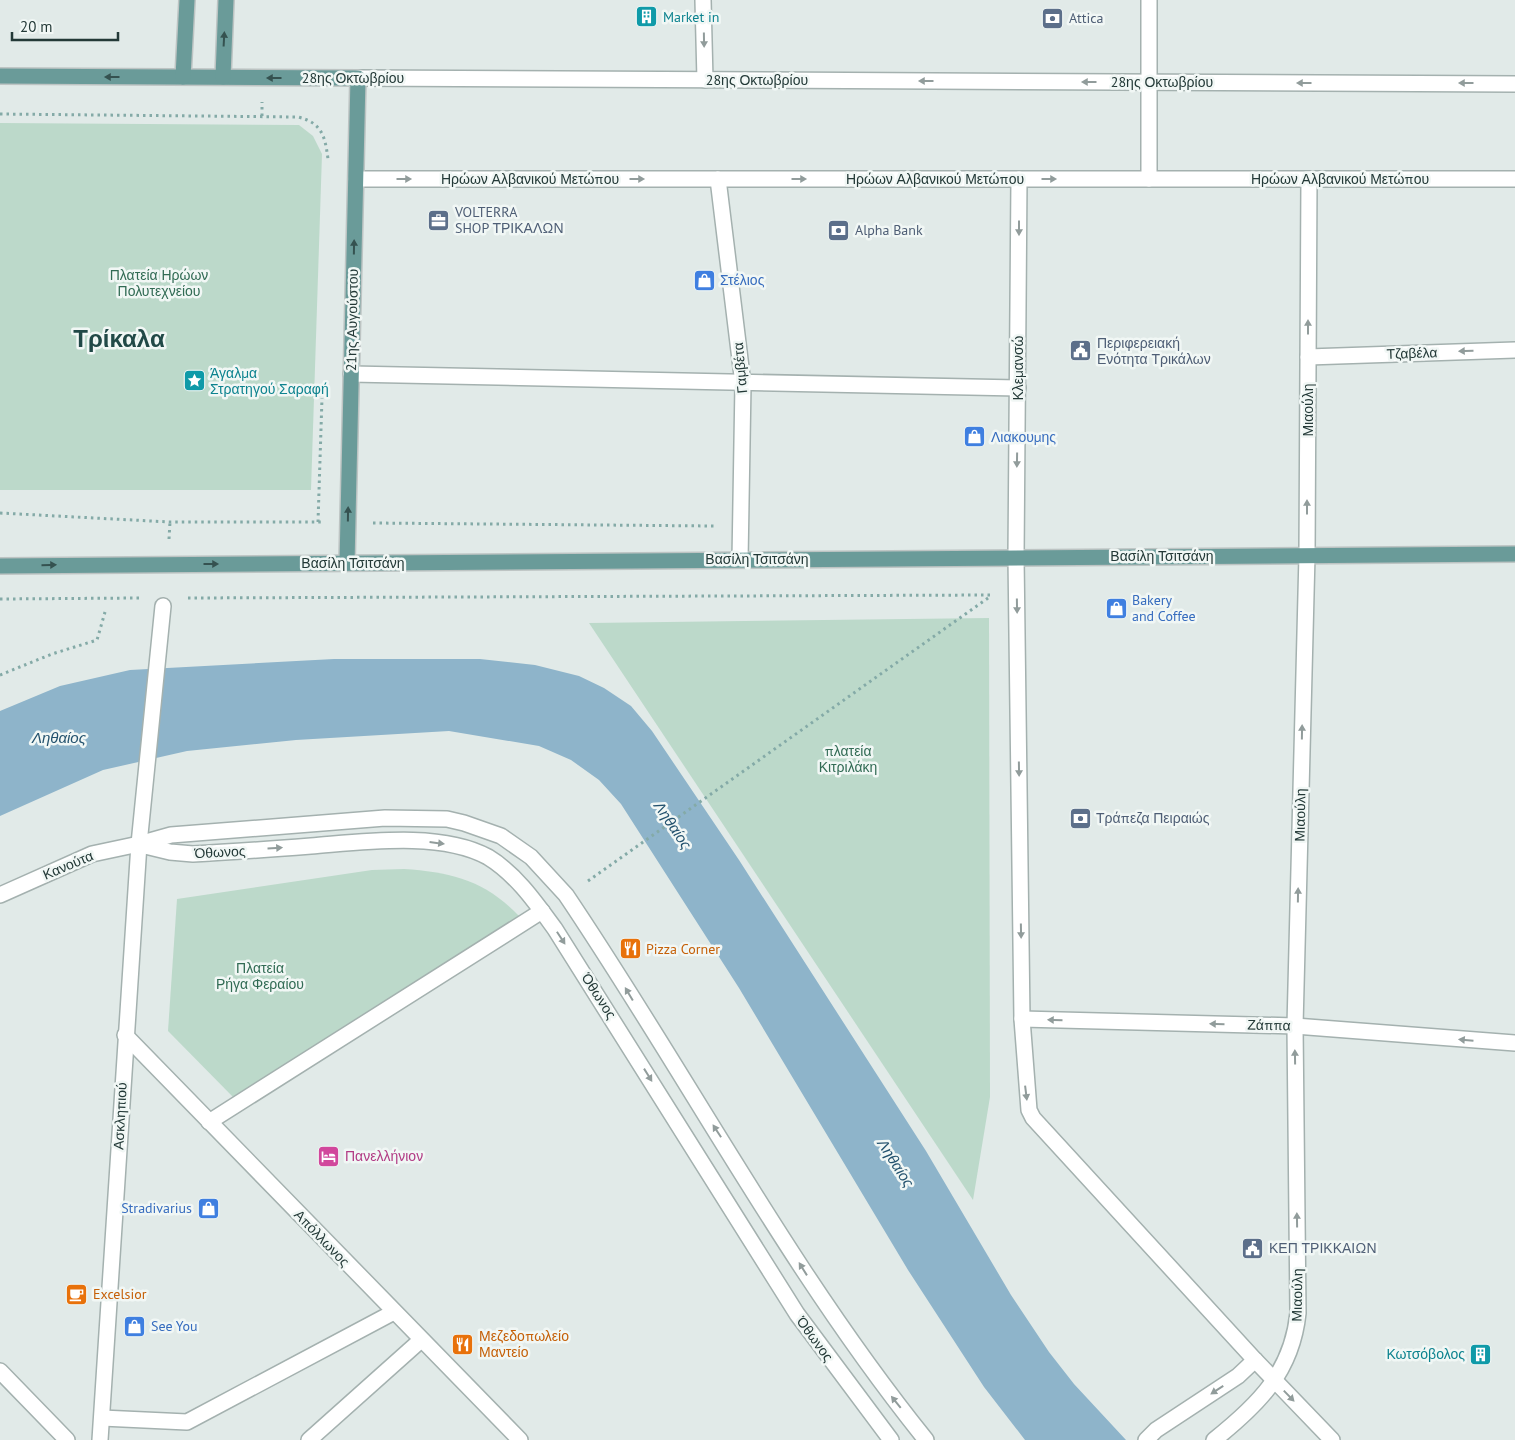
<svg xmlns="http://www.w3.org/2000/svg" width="1515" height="1440" font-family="'PT Sans',sans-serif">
  <rect width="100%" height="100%" fill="#e1eae8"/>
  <g fill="#bcd9ca">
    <polygon points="0,123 299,125 313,136 322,154 311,490 0,490"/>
    <polygon points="989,618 990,1097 973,1200 589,623"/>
    <path d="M404 869C452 872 486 881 520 917L234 1098 168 1031 177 899 372 870Z"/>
  </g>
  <polygon fill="#8eb4ca" points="334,659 480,659 535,665 579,676 604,688 631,706 652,731 739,860 926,1151 1011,1295 1049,1352 1074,1384 1126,1440 1025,1440 984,1387 908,1270 739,988 621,804 599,780 571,760 539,746 449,731 296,740 187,751 103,770 0,816 0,711 60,686 130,670"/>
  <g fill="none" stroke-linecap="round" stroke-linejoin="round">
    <defs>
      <g id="minor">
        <polyline points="703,0 705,80"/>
        <polyline points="1149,0 1149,179"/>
        <polyline points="358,78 1515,84"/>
        <polyline points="356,179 1515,179"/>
        <polyline points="718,179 743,384 740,560"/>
        <polyline points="1019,179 1016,557 1022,1019 1029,1110 1033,1118 1255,1360 1332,1440"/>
        <polyline points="1308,357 1515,350"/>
        <polyline points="351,374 1018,388"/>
        <path d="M141 845 170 852 193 854C233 852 272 849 311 846 363 842 441 831 488 857 516 874 536 903 555 929L797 1314 891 1440"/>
        <path d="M0 895 92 854 139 844 171 835 385 818 447 819 464 823 501 836 531 857 566 895C688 1076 789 1270 926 1440"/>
        <polyline points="1022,1019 1295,1026 1515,1043"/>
        <polyline points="125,1035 520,1440"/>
        <polyline points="209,1122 542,911"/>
        <polyline points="0,1371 67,1440"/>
        <polyline points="102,1418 187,1422 394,1312"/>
        <polyline points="100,1440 139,844 163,606"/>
        <polyline points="309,1440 421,1340"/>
        <polyline points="1146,1440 1156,1430 1238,1376 1255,1360"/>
        <path d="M1214 1440C1258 1405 1292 1372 1298 1313L1295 1026 1307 555 1309 179"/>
      </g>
      <g id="major">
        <polyline points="0,76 358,78 347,563"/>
        <polyline points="183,77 187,0"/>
        <polyline points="223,77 226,0"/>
        <polyline points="0,566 1515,554"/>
      </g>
    </defs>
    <use href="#minor" stroke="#a4b1af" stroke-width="18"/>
    <use href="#major" stroke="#bdc4c3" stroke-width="18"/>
    <g stroke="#84aaa7" stroke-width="3" stroke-dasharray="2.5 4" stroke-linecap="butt">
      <path d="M0 114 298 117C322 123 325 136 328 159"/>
      <polyline points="262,116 262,102"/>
      <polyline points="0,513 170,522 322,522"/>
      <polyline points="318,522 322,398"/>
      <polyline points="373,523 714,526"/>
      <polyline points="169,539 170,522"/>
      <polyline points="188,598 992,595"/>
      <polyline points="0,599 139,598"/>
      <polyline points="0,675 52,654 97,640 105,612"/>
      <polyline points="588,881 991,596"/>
    </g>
    <use href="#minor" stroke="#fff" stroke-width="15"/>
    <use href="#major" stroke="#6a9b99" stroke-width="15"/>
  </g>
  <defs><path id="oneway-solid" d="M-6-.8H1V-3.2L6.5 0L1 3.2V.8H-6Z" transform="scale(1.25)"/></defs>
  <g fill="#355250">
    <use href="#oneway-solid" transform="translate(224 39) rotate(-87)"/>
    <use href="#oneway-solid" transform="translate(112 77) rotate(-180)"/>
    <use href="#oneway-solid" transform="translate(274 78) rotate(-180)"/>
    <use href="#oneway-solid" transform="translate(354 247) rotate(-89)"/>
    <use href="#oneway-solid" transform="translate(348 514) rotate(-89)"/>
    <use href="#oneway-solid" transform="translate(211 564)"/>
    <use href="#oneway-solid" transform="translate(49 565) rotate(-1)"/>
  </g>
  <g fill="#919c9b">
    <use href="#oneway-solid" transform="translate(704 40) rotate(89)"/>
    <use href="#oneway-solid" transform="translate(926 81) rotate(-180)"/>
    <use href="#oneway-solid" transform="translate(1089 82) rotate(-180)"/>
    <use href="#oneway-solid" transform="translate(1304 83) rotate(-180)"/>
    <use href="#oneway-solid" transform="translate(1466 83) rotate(-180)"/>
    <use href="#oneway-solid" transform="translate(404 179)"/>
    <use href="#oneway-solid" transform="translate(637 179)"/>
    <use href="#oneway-solid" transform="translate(799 179)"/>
    <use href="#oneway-solid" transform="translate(1049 179)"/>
    <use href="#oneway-solid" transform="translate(1019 228) rotate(90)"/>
    <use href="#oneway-solid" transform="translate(1308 327) rotate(-90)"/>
    <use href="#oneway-solid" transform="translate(1466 351) rotate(178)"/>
    <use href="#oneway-solid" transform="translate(1017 460) rotate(91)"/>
    <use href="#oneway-solid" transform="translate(1307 507) rotate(-90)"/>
    <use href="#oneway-solid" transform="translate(1017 606) rotate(89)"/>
    <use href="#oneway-solid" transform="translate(1302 732) rotate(-89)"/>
    <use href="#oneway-solid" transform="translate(1019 769) rotate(89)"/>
    <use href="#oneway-solid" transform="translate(437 843) rotate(7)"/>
    <use href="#oneway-solid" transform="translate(275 848) rotate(-4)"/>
    <use href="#oneway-solid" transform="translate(1298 895) rotate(-89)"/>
    <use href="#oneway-solid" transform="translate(1021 931) rotate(89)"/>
    <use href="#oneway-solid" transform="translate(561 938) rotate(57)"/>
    <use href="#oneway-solid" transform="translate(629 994) rotate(-121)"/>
    <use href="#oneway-solid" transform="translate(1055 1020) rotate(-179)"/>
    <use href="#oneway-solid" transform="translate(1217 1024) rotate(-179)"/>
    <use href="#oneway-solid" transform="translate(1466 1040) rotate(-175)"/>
    <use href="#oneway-solid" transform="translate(1295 1057) rotate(-91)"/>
    <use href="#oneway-solid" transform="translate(648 1075) rotate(58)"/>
    <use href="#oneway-solid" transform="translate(1026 1093) rotate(83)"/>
    <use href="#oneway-solid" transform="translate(717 1131) rotate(-123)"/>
    <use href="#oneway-solid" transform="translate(1297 1220) rotate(-91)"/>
    <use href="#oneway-solid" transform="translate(803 1269) rotate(-122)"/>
    <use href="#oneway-solid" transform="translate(1217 1390) rotate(147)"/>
    <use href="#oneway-solid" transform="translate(1289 1396) rotate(46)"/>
    <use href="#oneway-solid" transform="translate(896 1402) rotate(-129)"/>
  </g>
  <defs>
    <symbol id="building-square" viewBox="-11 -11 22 22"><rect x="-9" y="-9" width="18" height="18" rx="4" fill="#0f9aa8" stroke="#f1f7f5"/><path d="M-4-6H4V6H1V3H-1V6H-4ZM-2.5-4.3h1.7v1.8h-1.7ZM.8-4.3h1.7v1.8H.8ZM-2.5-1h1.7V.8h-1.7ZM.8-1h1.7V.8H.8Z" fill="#fff"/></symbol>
    <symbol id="bank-square" viewBox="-11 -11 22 22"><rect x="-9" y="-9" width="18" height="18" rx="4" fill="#5c6f8a" stroke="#f1f7f5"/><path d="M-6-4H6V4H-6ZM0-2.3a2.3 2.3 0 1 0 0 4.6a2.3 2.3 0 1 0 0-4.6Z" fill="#fff"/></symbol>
    <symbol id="office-square" viewBox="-11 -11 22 22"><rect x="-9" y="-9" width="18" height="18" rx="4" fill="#5c6f8a" stroke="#f1f7f5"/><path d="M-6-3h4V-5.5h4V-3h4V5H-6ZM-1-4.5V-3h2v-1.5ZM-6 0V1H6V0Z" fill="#fff"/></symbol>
    <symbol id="shop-square" viewBox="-11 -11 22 22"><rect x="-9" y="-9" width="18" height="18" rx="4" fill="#3f7fe0" stroke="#f1f7f5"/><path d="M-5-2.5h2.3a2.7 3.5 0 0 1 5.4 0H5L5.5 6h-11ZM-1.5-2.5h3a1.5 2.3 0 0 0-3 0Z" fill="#fff"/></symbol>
    <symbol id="civic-square" viewBox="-11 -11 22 22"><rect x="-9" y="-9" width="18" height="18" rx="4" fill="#5c6f8a" stroke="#f1f7f5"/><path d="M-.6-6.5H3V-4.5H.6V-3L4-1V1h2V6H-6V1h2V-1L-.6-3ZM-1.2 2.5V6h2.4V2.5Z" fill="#fff"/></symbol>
    <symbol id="sight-square" viewBox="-11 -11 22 22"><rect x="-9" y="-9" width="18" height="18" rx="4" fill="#0f9aa8" stroke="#f1f7f5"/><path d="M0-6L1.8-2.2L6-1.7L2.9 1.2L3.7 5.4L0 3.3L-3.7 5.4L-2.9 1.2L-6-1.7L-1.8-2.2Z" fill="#fff"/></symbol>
    <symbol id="restaurant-square" viewBox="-11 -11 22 22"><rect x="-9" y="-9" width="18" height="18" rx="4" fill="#e8710a" stroke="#f1f7f5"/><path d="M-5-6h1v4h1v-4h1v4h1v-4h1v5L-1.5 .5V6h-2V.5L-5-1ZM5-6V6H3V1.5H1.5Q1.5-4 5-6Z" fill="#fff"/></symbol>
    <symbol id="hotel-square" viewBox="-11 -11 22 22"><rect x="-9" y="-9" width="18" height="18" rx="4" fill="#d1479c" stroke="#f1f7f5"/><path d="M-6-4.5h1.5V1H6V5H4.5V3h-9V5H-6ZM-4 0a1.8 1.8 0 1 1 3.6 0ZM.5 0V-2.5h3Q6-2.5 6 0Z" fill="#fff"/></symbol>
    <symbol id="cafe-square" viewBox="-11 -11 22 22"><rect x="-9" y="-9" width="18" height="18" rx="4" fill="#e8710a" stroke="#f1f7f5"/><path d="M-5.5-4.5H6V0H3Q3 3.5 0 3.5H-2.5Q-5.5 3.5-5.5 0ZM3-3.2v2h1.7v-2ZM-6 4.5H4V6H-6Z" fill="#fff"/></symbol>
  </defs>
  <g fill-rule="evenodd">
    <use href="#building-square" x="634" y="4" width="25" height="25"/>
    <use href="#bank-square" x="1040" y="6" width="25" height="25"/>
    <use href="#office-square" x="426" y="208" width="25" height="25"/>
    <use href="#bank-square" x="826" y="218" width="25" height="25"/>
    <use href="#shop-square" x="692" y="268" width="25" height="25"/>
    <use href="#civic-square" x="1068" y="338" width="25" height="25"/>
    <use href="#sight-square" x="182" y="368" width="25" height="25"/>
    <use href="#shop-square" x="962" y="424" width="25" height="25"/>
    <use href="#shop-square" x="1104" y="596" width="25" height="25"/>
    <use href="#bank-square" x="1068" y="806" width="25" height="25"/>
    <use href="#restaurant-square" x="618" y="936" width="25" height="25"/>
    <use href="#hotel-square" x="316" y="1144" width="25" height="25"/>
    <use href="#shop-square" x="196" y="1196" width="25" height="25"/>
    <use href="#civic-square" x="1240" y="1236" width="25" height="25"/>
    <use href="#cafe-square" x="64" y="1282" width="25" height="25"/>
    <use href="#shop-square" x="122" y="1314" width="25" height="25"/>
    <use href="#restaurant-square" x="450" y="1332" width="25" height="25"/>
    <use href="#building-square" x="1468" y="1342" width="25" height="25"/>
  </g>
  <g text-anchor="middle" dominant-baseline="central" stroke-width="5" stroke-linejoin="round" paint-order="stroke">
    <g font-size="14" fill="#0d838f" stroke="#f1f7f5" text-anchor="start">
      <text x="663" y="17">Market in</text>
      <text x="210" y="373">Άγαλμα<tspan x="210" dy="16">Στρατηγού Σαραφή</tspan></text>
      <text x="1465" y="1354" text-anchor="end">Κωτσόβολος</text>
    </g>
    <g font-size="14" fill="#4e5e75" stroke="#f1f7f5" text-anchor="start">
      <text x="1069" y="18">Attica</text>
      <text x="455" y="212">VOLTERRA<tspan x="455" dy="16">SHOP ΤΡΙΚΑΛΩΝ</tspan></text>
      <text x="855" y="230">Alpha Bank</text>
      <text x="1097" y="343">Περιφερειακή<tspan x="1097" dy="16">Ενότητα Τρικάλων</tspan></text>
      <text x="1096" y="818">Τράπεζα Πειραιώς</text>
      <text x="1269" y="1248">ΚΕΠ ΤΡΙΚΚΑΙΩΝ</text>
    </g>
    <g font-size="14" fill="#233937" stroke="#f1f7f5">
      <text x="353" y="78">28ης Οκτωβρίου</text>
      <text x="757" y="80">28ης Οκτωβρίου</text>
      <text x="1162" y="82">28ης Οκτωβρίου</text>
      <text x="530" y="179">Ηρώων Αλβανικού Μετώπου</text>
      <text x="935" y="179">Ηρώων Αλβανικού Μετώπου</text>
      <text x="1340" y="179">Ηρώων Αλβανικού Μετώπου</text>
      <text transform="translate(352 320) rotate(-89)">21ης Αυγούστου</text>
      <text transform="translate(1412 353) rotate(-2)">Τζαβέλα</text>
      <text transform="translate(740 368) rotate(-95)">Γαμβέτα</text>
      <text transform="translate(1018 368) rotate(-90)">Κλεμανσώ</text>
      <text transform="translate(1308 410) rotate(-90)">Μιαούλη</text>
      <text x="1162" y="556">Βασίλη Τσιτσάνη</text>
      <text x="757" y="559">Βασίλη Τσιτσάνη</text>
      <text x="353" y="563">Βασίλη Τσιτσάνη</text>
      <text transform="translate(1300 815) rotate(-89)">Μιαούλη</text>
      <text transform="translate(220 852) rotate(-3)">Όθωνος</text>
      <text transform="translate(68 865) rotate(-23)">Κανούτα</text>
      <text transform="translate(599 996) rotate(57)">Όθωνος</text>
      <text transform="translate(1269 1025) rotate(1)">Ζάππα</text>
      <text transform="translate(120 1116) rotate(-87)">Ασκληπιού</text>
      <text transform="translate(322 1238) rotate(46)">Απόλλωνος</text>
      <text transform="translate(1297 1295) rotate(-89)">Μιαούλη</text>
      <text transform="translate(815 1339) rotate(54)">Όθωνος</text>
    </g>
    <g font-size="14" fill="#316b54" stroke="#f1f7f5">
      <text x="159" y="275">Πλατεία Ηρώων<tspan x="159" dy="16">Πολυτεχνείου</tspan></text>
      <text x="848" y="751">πλατεία<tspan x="848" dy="16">Κιτριλάκη</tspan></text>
      <text x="260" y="968">Πλατεία<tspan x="260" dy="16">Ρήγα Φεραίου</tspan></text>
    </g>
    <g font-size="14" fill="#366cbe" stroke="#f1f7f5" text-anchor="start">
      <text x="720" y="280">Στέλιος</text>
      <text x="991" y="437">Λιακουμης</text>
      <text x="1132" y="600">Bakery<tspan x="1132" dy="16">and Coffee</tspan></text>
      <text x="192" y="1208" text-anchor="end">Stradivarius</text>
      <text x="151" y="1326">See You</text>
    </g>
    <g font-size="14" fill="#c56008" stroke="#f1f7f5" text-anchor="start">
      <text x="646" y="949">Pizza Corner</text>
      <text x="93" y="1294">Excelsior</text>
      <text x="479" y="1336">Μεζεδοπωλείο<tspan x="479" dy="16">Μαντείο</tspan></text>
    </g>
    <g font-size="14" fill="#b23c85" stroke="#f1f7f5" text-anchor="start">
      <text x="345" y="1156">Πανελλήνιον</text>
    </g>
    <g font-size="15" font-style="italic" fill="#23526e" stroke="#f1f7f5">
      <text x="59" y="737">Ληθαίος</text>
      <text transform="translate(673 825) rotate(56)">Ληθαίος</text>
      <text transform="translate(896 1163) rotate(57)">Ληθαίος</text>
    </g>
    <g font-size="24" font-weight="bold" fill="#214947" stroke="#f1f7f5">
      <text x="119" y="338">Τρίκαλα</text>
    </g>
  </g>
  <path d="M12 32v8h106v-8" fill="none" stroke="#233937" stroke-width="2.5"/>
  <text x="20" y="32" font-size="15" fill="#233937" stroke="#f1f7f5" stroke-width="4" paint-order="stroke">20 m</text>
</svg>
